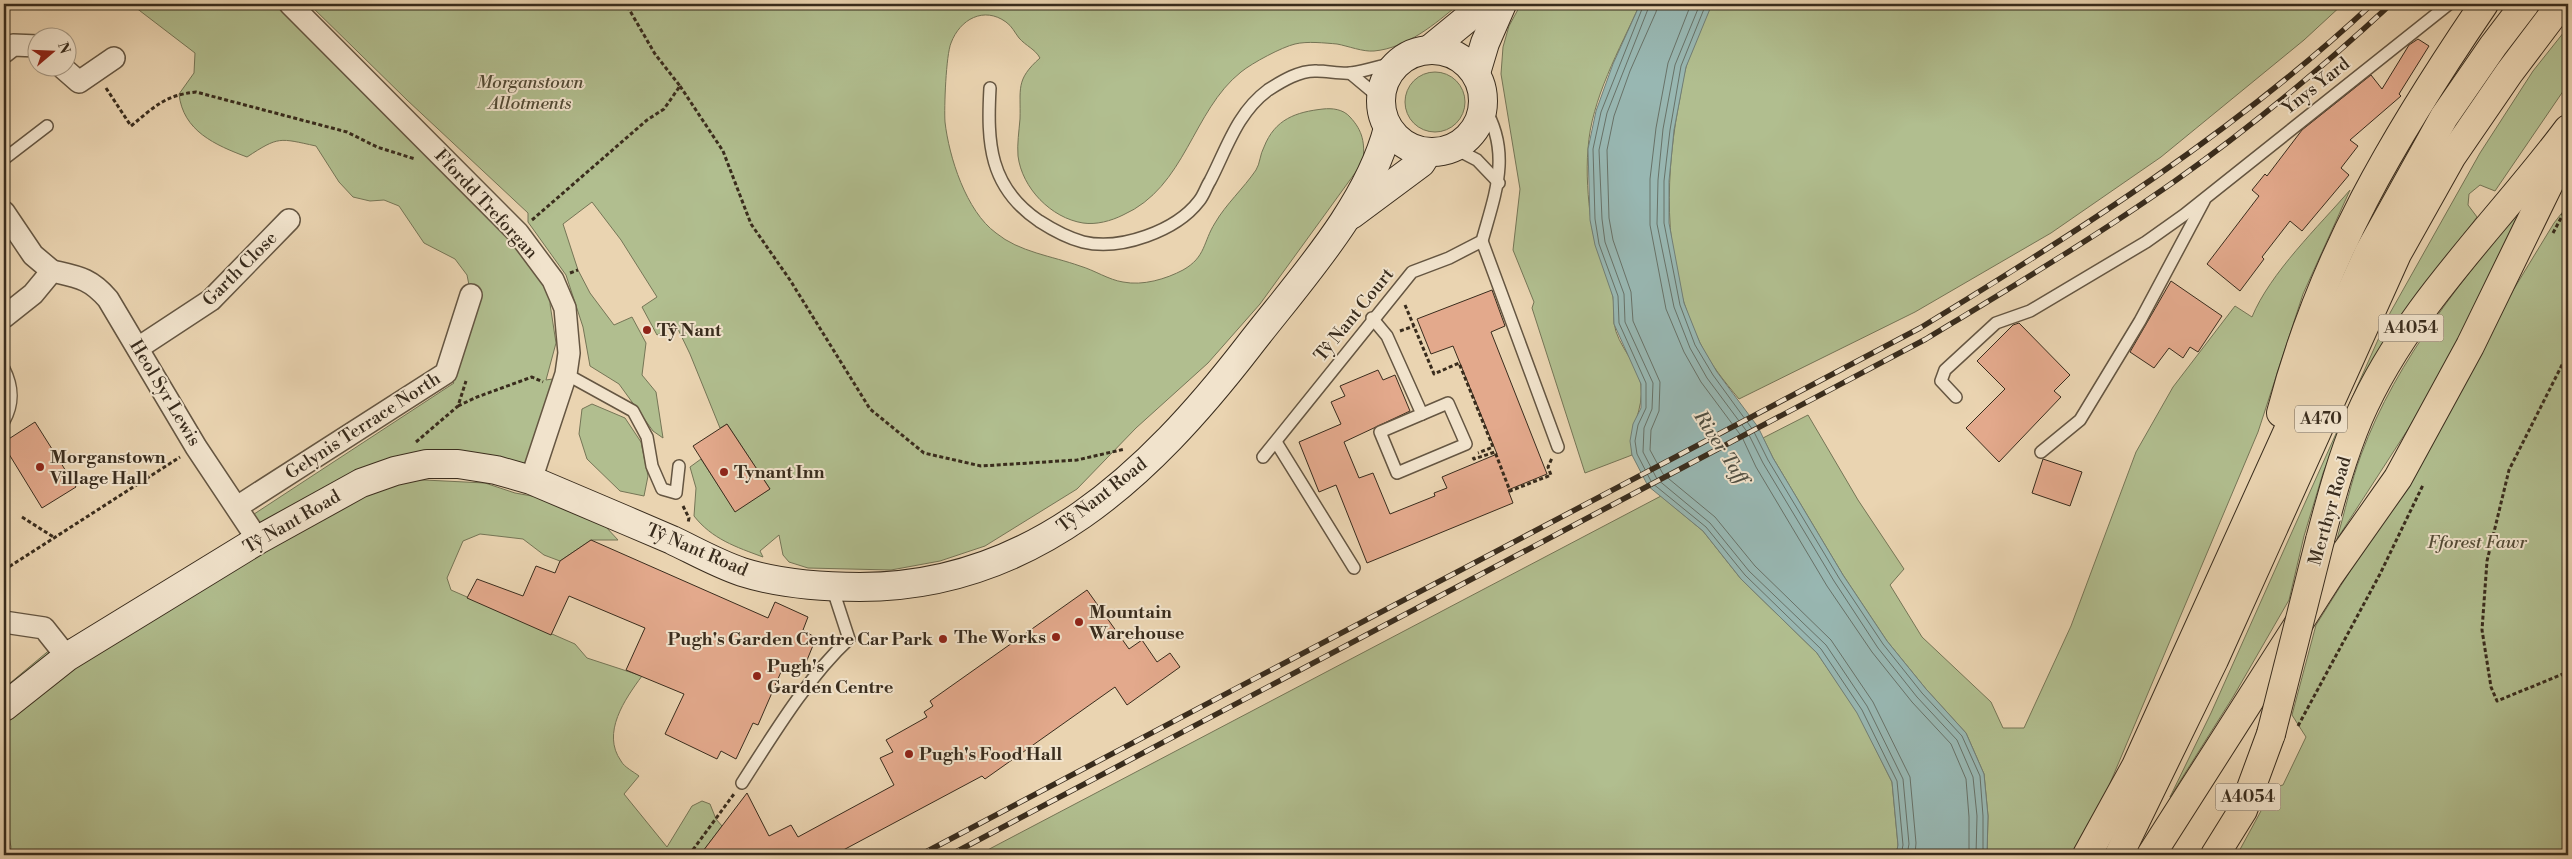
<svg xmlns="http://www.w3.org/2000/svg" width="2572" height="859" font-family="'Libre Bodoni',serif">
  <rect width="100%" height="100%" fill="#ead4b1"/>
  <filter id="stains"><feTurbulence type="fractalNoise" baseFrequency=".004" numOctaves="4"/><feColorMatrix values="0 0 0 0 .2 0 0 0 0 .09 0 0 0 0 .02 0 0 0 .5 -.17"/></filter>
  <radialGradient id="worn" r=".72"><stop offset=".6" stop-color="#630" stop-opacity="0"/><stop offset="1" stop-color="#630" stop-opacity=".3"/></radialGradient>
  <g fill="#b1be8f" stroke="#757556">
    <path d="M131 4H290L553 280 550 304 556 343 546 380 565 377 531 480 427 464 258 540 245 520 454 383 446 373 471 295 467 275 455 259 424 243 399 206 384 200 370 201 353 197 339 182 316 146C279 138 279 136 247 157 215 145 183 131 179 94L194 73 195 53Z"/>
    <path d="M309 4H1459C1435 24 1407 48 1374 51 1363 52 1348 46 1337 44 1325 43 1307 41 1295 44 1282 47 1252 63 1241 72 1192 111 1186 187 1123 215 1111 221 1096 225 1083 223 1051 218 1022 188 1018 156 1017 144 1019 131 1020 119 1021 89 1015 80 1040 58 1035 49 1026 46 1019 38 1015 33 1012 26 1006 22 984 6 960 19 951 43 946 55 944 108 945 122 949 157 966 211 996 233 1019 252 1052 256 1080 266 1094 270 1109 280 1123 282 1143 286 1166 279 1183 270 1206 257 1203 242 1215 223 1226 204 1243 189 1256 170 1260 164 1260 154 1264 147 1275 119 1296 112 1323 109 1332 108 1343 109 1350 117 1363 131 1365 143 1363 162L1260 304 1208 363 1136 428 1077 489 985 546 940 561 891 570 808 568 789 562 783 555 779 535 760 551 763 557C736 547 712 539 694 516L696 488 690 467 701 459 735 511 770 489 727 424 720 428 690 354 676 325 657 335 642 307 657 297 621 240 592 202 563 224 578 270 590 293 614 325 632 317 646 343 642 375 656 392 663 438 653 431 619 384 590 366 583 327 566 275 528 222V213L407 100Z"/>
    <path d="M1521 4H1640C1620 49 1591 99 1588 149 1586 172 1588 199 1591 221 1594 248 1608 271 1613 297 1615 306 1613 315 1614 323 1617 346 1639 364 1641 385 1644 411 1629 426 1632 455L1585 473 1532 308 1534 302 1513 250 1520 189 1501 74 1503 47 1509 26Z"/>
    <path d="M1712 4H2343L2304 40 2161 157 2051 233 1915 312 1739 399C1724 381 1710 364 1700 343 1664 270 1664 186 1678 108 1681 95 1682 80 1686 67 1692 45 1703 24 1712 4Z"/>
    <polygon points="2568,27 2568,84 2495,191 2480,185 2469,194 2468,205 2477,217 2415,298 2344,421 2323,473 2304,536 2289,600 2233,697 2170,797 2211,713 2390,313 2480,153 2533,71"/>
    <circle cx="1435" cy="102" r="30"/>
    <path d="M2350 190 2303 294 2258 432 2108 788 2072 855H1987L1988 816 1984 774 1966 733 1926 689 1887 641 1843 575 1773 458 1763 438 1808 415 1858 500 1904 569 1890 585 1922 637 1991 702 2003 728H2024L2071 626 2136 452 2173 387 2235 306 2252 317C2270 273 2319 226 2350 190Z"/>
    <path d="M2531 196 2457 347 2412 423 2337 539C2345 511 2351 482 2361 455 2397 357 2466 276 2531 196Z"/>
    <polygon points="2568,205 2568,855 2237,855 2274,787 2283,785 2306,737 2292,715 2316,625 2391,506 2481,343 2554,223"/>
    <polygon points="592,404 625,418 641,442 648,476 644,496 620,491 587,459 579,434 582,409"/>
    <path d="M404 479 485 483 515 493 571 503 594 514 618 540H591L560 561 544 555 523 539 480 534 463 541 447 578 451 590 575 644 587 658 642 676C625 699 601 733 621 761 624 767 634 772 639 776L624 794 667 847 692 806 702 801 710 804 716 819 722 826 700 855H10L11 847 4 809V688L58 643 184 597 188 599 240 567 252 554 365 492Z"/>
    <polygon points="1661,496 1703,531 1741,579 1817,653 1858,713 1892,782 1898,845 1896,855 978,855"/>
  </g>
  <polygon fill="#98b7b2" stroke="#727f76" points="1640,4 1712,4 1686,67 1674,130 1669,181 1669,223 1684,303 1700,343 1717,372 1758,427 1773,458 1843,575 1887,641 1926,689 1966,733 1984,774 1988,816 1987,855 1896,855 1898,845 1892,782 1857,713 1817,653 1741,579 1703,531 1648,486 1632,455 1630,441 1633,424 1641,408 1641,384 1614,324 1613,297 1595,245 1590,220 1588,149 1596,111 1613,64"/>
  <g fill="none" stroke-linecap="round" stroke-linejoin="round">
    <g stroke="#687268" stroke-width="1">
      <polyline points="1644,4 1601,112 1593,149 1595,219 1599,244 1618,296 1619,323 1646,383 1646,408 1638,425 1635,441 1637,454 1652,483 1706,527 1745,575 1821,649 1862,710 1897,781 1903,845 1901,855"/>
      <polyline points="1650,4 1607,113 1599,150 1602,219 1605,242 1624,294 1625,322 1653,383 1652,409 1644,428 1643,452 1657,479 1710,523 1749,571 1826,645 1867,706 1903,779 1909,844 1907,855"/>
      <polyline points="1658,4 1656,12 1630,71 1614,116 1607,150 1609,218 1613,240 1631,292 1633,321 1660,382 1659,411 1651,430 1650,450 1663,474 1715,517 1755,566 1831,640 1873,702 1910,777 1916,843 1915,855"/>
      <polyline points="1691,4 1668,63 1656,128 1650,179 1650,225 1666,309 1684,352 1701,382 1742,437 1756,467 1827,586 1872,652 1912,702 1951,744 1966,779 1969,817 1969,855"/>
      <polyline points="1700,4 1675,65 1663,129 1658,180 1657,224 1674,307 1690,348 1707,378 1748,433 1763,463 1834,581 1878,648 1917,697 1957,740 1973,777 1977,816 1976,855"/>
      <polyline points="1706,4 1681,66 1670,130 1664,181 1664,223 1680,305 1695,345 1713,375 1753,430 1768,460 1839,578 1883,644 1922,693 1962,736 1980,776 1983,816 1983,855"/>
    </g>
  </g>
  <g fill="#e3a98c" stroke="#392c1d">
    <polygon points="2418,39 2429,46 2399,94 2401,96 2350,140 2358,146 2341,168 2349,175 2302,231 2290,221 2262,257 2264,259 2240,291 2207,264 2259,196 2252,190 2265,174 2267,176 2302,130 2371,75 2382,89 2409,45"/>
    <polygon points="2171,281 2222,316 2198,352 2190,347 2183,358 2169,348 2154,368 2130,352"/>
    <polygon points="1492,290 1505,326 1491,332 1547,474 1508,490 1513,503 1367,563 1336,485 1319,492 1299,442 1341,424 1331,402 1345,396 1340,386 1378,370 1383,380 1395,375 1410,411 1344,442 1359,478 1373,473 1390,514 1435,496 1434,493 1447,488 1442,477 1497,454 1453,346 1431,354 1417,319"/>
    <polygon points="2019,323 2070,375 2054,391 2061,397 1999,462 1966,428 2005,389 1977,361 2013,325"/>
    <polygon points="35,422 76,487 42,508 4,446 4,442"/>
    <polygon points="727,424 770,489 735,512 693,446"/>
    <polygon points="2043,459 2082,472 2070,506 2032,493"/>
    <polygon points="591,540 768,618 775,602 808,617 803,630 816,638 803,670 784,665 758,725 753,723 736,759 721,751 717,759 665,734 684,694 626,670 645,628 569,596 551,635 467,598 477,579 523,596 536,566 555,573 560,561"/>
    <polygon points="1087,590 1129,649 1142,640 1157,662 1170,653 1180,667 1127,705 1115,687 985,779 982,776 834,855 700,855 747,793 769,836 791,825 798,837 894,785 880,758 893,752 886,740 927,717 924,712 933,706 930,701"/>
  </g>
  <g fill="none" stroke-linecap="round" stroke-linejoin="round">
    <defs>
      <g id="lane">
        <polyline points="1350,73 1381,99"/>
        <path d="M990 88C987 143 989 187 1039 221 1053 230 1068 238 1083 242 1120 251 1176 231 1199 201 1204 195 1206 187 1210 181 1227 148 1237 113 1268 90 1282 81 1300 70 1317 71 1328 71 1340 74 1351 73 1366 71 1383 65 1398 62"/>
        <polyline points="1454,148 1477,160 1499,183"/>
        <polyline points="4,159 47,126"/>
        <polyline points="1482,241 1558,447"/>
        <polyline points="1372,318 1387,336 1422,414"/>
        <path d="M4 369C13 387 14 403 4 421"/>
        <polyline points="566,374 633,411 647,437 652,466 662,489 676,493 679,466"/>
        <polyline points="1956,397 1941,381 1945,370 1996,323 2030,311 2146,242 2184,215 2449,4"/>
        <polygon points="1448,403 1466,444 1397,473 1380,432"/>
        <polyline points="1276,442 1354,568"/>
        <polyline points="2041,452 2080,420 2140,321 2204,201"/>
        <path d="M1263 457 1412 272 1449 258 1482 241C1495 194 1512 153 1484 107"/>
        <path d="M742 783C773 735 807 678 849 639L832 587"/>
      </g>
      <g id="street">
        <polyline points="290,4 518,233 553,280 565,308 569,353 566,374 531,480"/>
        <polyline points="4,52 13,45 38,46"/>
        <polyline points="63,68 79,82 114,58"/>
        <polyline points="4,212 33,255 52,271"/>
        <path d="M4 317 33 294 52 271C78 277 90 278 108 299L196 447 258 540"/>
        <polyline points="138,348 211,300 289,220"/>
        <polyline points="237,507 446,373 471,295"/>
        <polyline points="4,622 44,628 67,657"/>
      </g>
      <g id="secondary">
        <polyline points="1430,49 1485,4"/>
        <circle cx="1432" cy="101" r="51"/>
        <polyline points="1476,73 1485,43 1502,4"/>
        <polyline points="1351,215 1421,163 1428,152"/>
        <path d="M4 707 67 657 258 540 361 483 395 471 427 464H458L496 470 531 480C579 500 625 520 672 540 695 551 718 564 742 572 780 584 820 587 860 587 1032 587 1149 475 1248 347 1298 282 1368 207 1388 128"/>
      </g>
      <g id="primary">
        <path d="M2320 540C2331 498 2342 457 2359 417 2407 307 2498 223 2568 129"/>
        <polyline points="2215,855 2243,810 2271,734"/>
      </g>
      <g id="highway">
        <path d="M2281 413C2321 258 2395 135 2484 4"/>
        <polyline points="2087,855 2136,766 2369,252 2444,117 2493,46 2525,4"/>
        <polyline points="2119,855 2214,660 2397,254 2452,156 2509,73 2561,4"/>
        <polyline points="2151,855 2329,576 2398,478 2470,346 2568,145"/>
      </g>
    </defs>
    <use href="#lane" stroke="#655642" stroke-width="14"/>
    <use href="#street" stroke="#655642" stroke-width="24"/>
    <use href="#secondary" stroke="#392c1d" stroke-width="30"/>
    <use href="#primary" stroke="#392c1d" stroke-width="30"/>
    <use href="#highway" stroke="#392c1d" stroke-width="30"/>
    <g stroke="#392c1d" stroke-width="3" stroke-dasharray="4 2.5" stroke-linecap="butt">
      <polyline points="680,86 723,151 751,224 790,280 870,409 924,453 981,466 1077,460 1125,449"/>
      <path d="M106 88 131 126C154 107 165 95 196 92L347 132 377 147 415 159"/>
      <polyline points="532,220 647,120 664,109 680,86 655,54 626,4"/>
      <polyline points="2553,233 2568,205"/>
      <polyline points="570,273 578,270"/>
      <polyline points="1405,305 1434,374 1459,363 1493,447 1478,453"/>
      <polyline points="1400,331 1414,326"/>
      <polyline points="2568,353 2509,470 2487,561 2482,630 2491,687 2497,701 2568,672"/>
      <polyline points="458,406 477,397 532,377 543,382"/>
      <polyline points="416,442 458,406 466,381"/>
      <polyline points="1473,457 1474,459 1495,452 1510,491 1551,475 1548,467 1552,458"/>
      <polyline points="683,506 689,518 688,523"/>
      <polyline points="22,517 55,538"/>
      <polyline points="4,570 180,457"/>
      <polyline points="2298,726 2380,574 2423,485"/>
      <polyline points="689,855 734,794"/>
    </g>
    <use href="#lane" stroke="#f1e3cc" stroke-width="11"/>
    <use href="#street" stroke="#f1e3cc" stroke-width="21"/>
    <use href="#secondary" stroke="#f1e3cc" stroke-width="28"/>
    <use href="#primary" stroke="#ead4b1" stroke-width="28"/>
    <use href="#highway" stroke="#ead4b1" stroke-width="28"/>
    <defs>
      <g id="rail">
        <path d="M920 855 1920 328C2079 231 2235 132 2372 4"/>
        <path d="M950 855 1926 339C2010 288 2094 238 2175 181 2250 128 2323 67 2391 4"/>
      </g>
    </defs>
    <use href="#rail" stroke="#392c1d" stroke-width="5.5"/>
    <use href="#rail" stroke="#f1e3cc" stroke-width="4" stroke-dasharray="11" stroke-linecap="butt"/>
    <defs>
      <polyline id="primary-bridge" points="2271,734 2320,540"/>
    </defs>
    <use href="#primary-bridge" stroke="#392c1d" stroke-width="30" stroke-linecap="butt"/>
    <use href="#primary-bridge" stroke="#ead4b1" stroke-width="28"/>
  </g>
  <g fill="#8f2418" stroke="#f1e3cc" stroke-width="2">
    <circle cx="647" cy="330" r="5"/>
    <circle cx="40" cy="467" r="5"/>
    <circle cx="724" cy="472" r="5"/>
    <circle cx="1079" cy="622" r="5"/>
    <circle cx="1056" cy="637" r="5"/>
    <circle cx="943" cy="639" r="5"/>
    <circle cx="757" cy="676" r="5"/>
    <circle cx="909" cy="754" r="5"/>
  </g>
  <g text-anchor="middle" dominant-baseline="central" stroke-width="4" stroke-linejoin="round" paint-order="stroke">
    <g fill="#f1e3cc" stroke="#706352" stroke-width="1">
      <rect x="2378.5" y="314.5" width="65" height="27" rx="4"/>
      <rect x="2295" y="405.5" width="52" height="27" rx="4"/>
      <rect x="2215.5" y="783.5" width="65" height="27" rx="4"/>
    </g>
    <g font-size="16" font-weight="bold" fill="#392c1d">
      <text x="2411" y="328">A4054</text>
      <text x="2321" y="419">A470</text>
      <text x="2248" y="797">A4054</text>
    </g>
    <g font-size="18" font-style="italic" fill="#514934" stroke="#f1e3cc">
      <text x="530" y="82">Morganstown<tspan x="530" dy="21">Allotments</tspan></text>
      <text x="2477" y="542">Fforest Fawr</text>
    </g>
    <g font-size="18" fill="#392c1d" stroke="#f1e3cc">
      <text transform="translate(2316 86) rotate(-38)">Ynys Yard</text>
      <text transform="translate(486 204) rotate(47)">Ffordd Treforgan</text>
      <text transform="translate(240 269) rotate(-45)">Garth Close</text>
      <text transform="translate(1354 315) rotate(-51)">Tŷ Nant Court</text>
      <text transform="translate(165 393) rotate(59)">Heol Syr Lewis</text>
      <text transform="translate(363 426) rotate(-33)">Gelynis Terrace North</text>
      <text transform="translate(1102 495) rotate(-38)">Tŷ Nant Road</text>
      <text transform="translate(2330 511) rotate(-74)">Merthyr Road</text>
      <text transform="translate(292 522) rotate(-30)">Tŷ Nant Road</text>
      <text transform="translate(697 550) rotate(23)">Tŷ Nant Road</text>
    </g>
    <g font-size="18" font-weight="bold" fill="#392c1d" stroke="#f1e3cc" text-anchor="start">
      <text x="657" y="330">Tŷ Nant</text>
      <text x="50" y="457">Morganstown<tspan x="50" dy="21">Village Hall</tspan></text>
      <text x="734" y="472">Tynant Inn</text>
      <text x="1089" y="612">Mountain<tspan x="1089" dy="21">Warehouse</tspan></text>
      <text x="1046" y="637" text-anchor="end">The Works</text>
      <text x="933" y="639" text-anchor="end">Pugh's Garden Centre Car Park</text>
      <text x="767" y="666">Pugh's<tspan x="767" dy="21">Garden Centre</tspan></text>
      <text x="919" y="754">Pugh's Food Hall</text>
    </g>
    <g font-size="19" font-style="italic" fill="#514f42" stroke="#f1e3cc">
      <text transform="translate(1721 447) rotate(57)">River Taff</text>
    </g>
  </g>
  <rect width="2572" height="859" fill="none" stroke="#ead4b1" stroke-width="20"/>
  <rect x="5" y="5" width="2562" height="849" fill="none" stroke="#392c1d" stroke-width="2.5"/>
  <rect x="10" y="10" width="2552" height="839" fill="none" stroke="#392c1d"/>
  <g transform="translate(52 52) rotate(71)"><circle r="24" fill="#f1e3cc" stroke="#a79a86"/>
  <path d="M0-4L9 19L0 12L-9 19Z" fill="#8f2418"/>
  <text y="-8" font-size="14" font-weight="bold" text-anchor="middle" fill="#392c1d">N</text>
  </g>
  <rect width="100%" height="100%" filter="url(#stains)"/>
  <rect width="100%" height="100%" fill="url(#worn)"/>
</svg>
